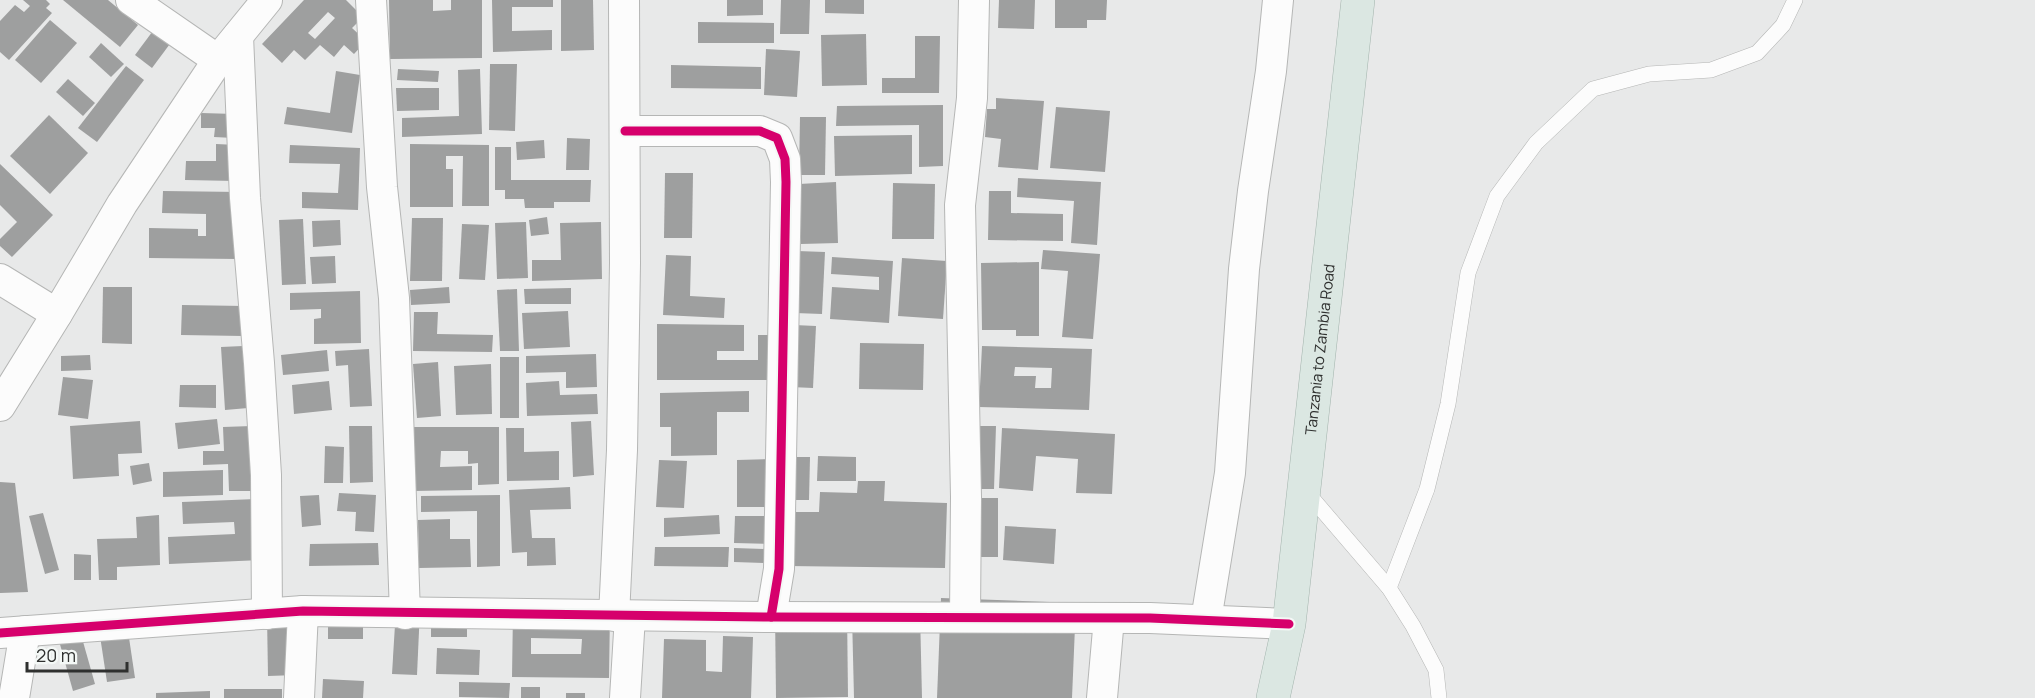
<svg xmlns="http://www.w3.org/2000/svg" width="2035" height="698" font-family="Manrope,sans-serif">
  <rect width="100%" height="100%" fill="#e8e9e9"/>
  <g fill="#9e9f9f" fill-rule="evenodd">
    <polygon points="23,0 46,0 50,4 46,8 52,13 9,60 0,52 0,21 15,5 24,12 30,6"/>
    <polygon points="63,0 108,0 138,25 120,47"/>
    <path d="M304 0H346L363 17 352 28 366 41 354 54 344 45 334 57 320 45 305 60 294 50 282 63 262 44ZM328 12 335 18 315 39 308 33Z"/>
    <polygon points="389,0 433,0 433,11 451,10 451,0 482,0 482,58 390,59"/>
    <polygon points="492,0 553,0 553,7 512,7 512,31 552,30 552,50 493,52"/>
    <polygon points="561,0 593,0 594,50 561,51"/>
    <polygon points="727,0 763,0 763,15 727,16"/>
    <polygon points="781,0 810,0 809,34 780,34"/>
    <polygon points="825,0 864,0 864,14 825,13"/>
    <polygon points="999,0 1035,0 1034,29 998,28"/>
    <polygon points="1055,0 1107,0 1106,20 1087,20 1087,28 1055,28"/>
    <polygon points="170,8 187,21 152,68 135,55"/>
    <polygon points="50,20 77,43 41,83 15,60"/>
    <polygon points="698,22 774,23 774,43 698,43"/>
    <polygon points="866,34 867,85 822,86 821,35"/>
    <polygon points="915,36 940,36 939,93 882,93 882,78 915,78"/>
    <polygon points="101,43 124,64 111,77 89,57"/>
    <polygon points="766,49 800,51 797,97 764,95"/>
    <polygon points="490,64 517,64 515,131 489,130"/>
    <polygon points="671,65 761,67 761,89 671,88"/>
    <polygon points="126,66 144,80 97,142 78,128"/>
    <polygon points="398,69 439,71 438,82 397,80"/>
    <polygon points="480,69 482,134 402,137 402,118 459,116 458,70"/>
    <polygon points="336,71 360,75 352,133 284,124 287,107 330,113"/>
    <polygon points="68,79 95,103 83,116 56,92"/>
    <polygon points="396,88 439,88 439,110 397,111"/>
    <polygon points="996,98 1044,101 1038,170 998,167 1001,139 985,137 987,109 996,109"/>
    <polygon points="943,105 943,166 919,167 919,125 836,126 837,106"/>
    <polygon points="1056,107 1110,111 1105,172 1050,168"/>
    <polygon points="201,113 235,114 234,138 214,137 215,128 201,128"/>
    <polygon points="49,115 88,153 50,194 10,156"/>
    <polygon points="800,117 826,117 825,175 799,175"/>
    <polygon points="912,135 912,174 835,176 834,136"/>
    <polygon points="567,138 590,139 589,170 566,170"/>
    <polygon points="544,140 545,158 517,160 516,142"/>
    <polygon points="216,144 237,145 236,181 185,180 186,161 216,161"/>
    <polygon points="410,144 489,145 489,206 462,206 463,156 446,156 446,169 453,169 453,207 410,207"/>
    <polygon points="290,145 360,148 358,210 302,208 302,192 338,193 340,164 289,163"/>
    <polygon points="495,147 511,147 511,180 591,180 590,202 554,202 554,208 525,208 524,199 505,199 505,190 495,190"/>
    <polygon points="0,164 53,215 12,257 0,246 0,239 17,222 0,205"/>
    <polygon points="665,173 693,173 692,238 664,238"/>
    <polygon points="1018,178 1101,182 1097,245 1071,243 1074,201 1017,197"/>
    <polygon points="836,182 838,243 801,244 799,184"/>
    <polygon points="893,183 935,184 934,239 892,239"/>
    <polygon points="163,191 240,192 238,259 149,258 149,228 198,229 198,236 206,236 206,214 162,213"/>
    <polygon points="989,191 1011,191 1011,213 1063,214 1063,241 988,240"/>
    <polygon points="547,217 549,234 531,236 529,220"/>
    <polygon points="412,218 443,218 442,281 410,281"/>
    <polygon points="303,219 306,284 282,285 279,220"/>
    <polygon points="340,220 341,245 313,247 312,221"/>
    <polygon points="526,222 528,278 497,279 495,223"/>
    <polygon points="601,222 602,279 532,281 532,260 561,260 560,223"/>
    <polygon points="462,224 489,225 485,280 459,279"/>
    <polygon points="1043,250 1100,254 1093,339 1062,337 1068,271 1041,269"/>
    <polygon points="797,251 825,252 822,314 795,313"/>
    <polygon points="666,255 691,256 690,296 725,298 724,318 663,315"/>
    <polygon points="335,256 336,283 312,284 310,257"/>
    <polygon points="832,257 893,261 889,323 830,319 832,287 879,290 879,277 831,274"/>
    <polygon points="902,258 947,261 943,319 898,316"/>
    <polygon points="1039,262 1039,336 1016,336 1016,330 982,330 981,263"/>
    <polygon points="103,287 132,287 132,344 102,343"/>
    <polygon points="449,287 450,303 411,305 410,290"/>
    <polygon points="571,288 571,304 525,304 524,289"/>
    <polygon points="517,289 519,351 500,351 497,290"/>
    <polygon points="360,291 361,343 314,344 314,319 321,318 321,309 290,310 290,293"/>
    <polygon points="182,305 244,306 243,336 181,335"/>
    <polygon points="568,311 570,347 524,349 522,313"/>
    <polygon points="414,312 438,312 437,334 493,335 492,352 413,351"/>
    <polygon points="657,324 744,325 744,351 717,351 717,360 758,360 758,335 776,335 776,380 657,380"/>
    <polygon points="794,325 816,326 813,388 791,387"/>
    <polygon points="860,343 924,344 923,390 859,389"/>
    <polygon points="243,346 248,408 225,410 221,347"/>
    <path d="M982 346 1092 349 1089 410 979 407ZM1015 367 1052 368 1051 388H1035L1036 376H1014Z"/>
    <polygon points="369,349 372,406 350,407 348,365 336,366 335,351"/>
    <polygon points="327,350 329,371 283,375 281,355"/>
    <polygon points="596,354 597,387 566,388 566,372 526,373 526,356"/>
    <polygon points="90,355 91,370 61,371 61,356"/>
    <rect x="500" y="357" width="19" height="61"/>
    <polygon points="438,362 441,416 417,418 413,364"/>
    <polygon points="491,364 492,414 456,415 454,366"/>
    <polygon points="63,377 93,380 88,419 58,415"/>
    <polygon points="329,381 332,410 294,414 292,385"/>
    <polygon points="559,381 560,395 597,394 598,414 527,416 526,383"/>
    <polygon points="180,385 216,385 216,408 179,407"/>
    <polygon points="749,391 749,412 717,412 717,455 671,456 671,427 660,427 660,393"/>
    <polygon points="217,419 220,444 178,449 175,423"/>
    <polygon points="140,421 142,453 118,454 119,476 73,479 70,426"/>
    <polygon points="591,421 594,475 573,477 571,422"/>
    <polygon points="252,426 253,491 229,491 228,464 203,465 203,451 224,451 223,427"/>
    <polygon points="349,426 372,426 373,482 350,483"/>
    <polygon points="975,426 996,426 994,489 974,489"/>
    <polygon points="413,427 499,427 499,484 478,485 478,463 468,464 468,451 441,451 440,467 472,466 472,490 413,491"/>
    <polygon points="506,428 524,428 524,452 559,451 559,480 507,481"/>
    <polygon points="1002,428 1115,434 1112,494 1076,493 1078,459 1036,456 1033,491 999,488"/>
    <polygon points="325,446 344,447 343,483 324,483"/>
    <polygon points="818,456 856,457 856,481 817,481"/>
    <polygon points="789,457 810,457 809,500 788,500"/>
    <polygon points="775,459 774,507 737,507 737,460"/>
    <polygon points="659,460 687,461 684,508 656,507"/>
    <polygon points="149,463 152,481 133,485 130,466"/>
    <polygon points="223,470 223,495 163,497 163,472"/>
    <polygon points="858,481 885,481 884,501 947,503 945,568 788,566 789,512 819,512 820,492 857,493"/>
    <polygon points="0,482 15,483 28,592 0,593"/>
    <polygon points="570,487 571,509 530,510 532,538 555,538 556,565 527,566 527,552 512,553 509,490"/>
    <polygon points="339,493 376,495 374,532 355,531 356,512 337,511"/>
    <polygon points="319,495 321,525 302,527 300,496"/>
    <polygon points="500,495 500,566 477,567 477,511 421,512 421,496"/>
    <polygon points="973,498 998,498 998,557 974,557"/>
    <polygon points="257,499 259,560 169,564 168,537 235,534 234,522 183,524 182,502"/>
    <polygon points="43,513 59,570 45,574 29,516"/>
    <polygon points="159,515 160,565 117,567 117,580 99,580 97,539 137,538 136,517"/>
    <polygon points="719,515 720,534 664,537 664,518"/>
    <polygon points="735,516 771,516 771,544 734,543"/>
    <polygon points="450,519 450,539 470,539 471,567 419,568 418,520"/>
    <polygon points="1005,526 1056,529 1054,564 1003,560"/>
    <polygon points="378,543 379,565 309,566 310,544"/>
    <polygon points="655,547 729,547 728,567 654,566"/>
    <polygon points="734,548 768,549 768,563 734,562"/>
    <polygon points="74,554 91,555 91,580 74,580"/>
    <polygon points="941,598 1076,603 1072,698 937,698"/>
    <polygon points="467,604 467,637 431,637 431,605"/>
    <polygon points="396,608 420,609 417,675 392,674"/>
    <polygon points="363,610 363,639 328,639 328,611"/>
    <polygon points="847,610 848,697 776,698 775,611"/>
    <path d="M513 611 610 612 609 678 512 677ZM531 638 582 639 581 654H531Z"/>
    <polygon points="920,613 922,698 854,698 852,615"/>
    <polygon points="267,616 295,616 297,675 268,676"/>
    <polygon points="78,624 95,684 73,691 56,630"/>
    <polygon points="128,631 135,678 107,682 100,636"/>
    <polygon points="723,636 753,637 751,698 662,698 664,639 706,640 706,671 722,672"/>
    <polygon points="437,648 480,650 479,675 436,674"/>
    <polygon points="323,679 364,681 363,698 322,698"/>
    <polygon points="459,682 510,683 509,698 459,697"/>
    <rect x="521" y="687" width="19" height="11"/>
    <rect x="224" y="689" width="58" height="9"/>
    <polygon points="210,691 210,698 156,698 156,693"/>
    <rect x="566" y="693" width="19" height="5"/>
  </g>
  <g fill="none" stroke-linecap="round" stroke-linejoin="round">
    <defs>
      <g id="service">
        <polyline points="1305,490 1389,588 1413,626 1436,670 1439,698"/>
        <polyline points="1389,588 1427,489 1448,404 1468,273 1497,196 1536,143 1593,89 1649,74 1711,70 1757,53 1783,25 1795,0"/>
      </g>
      <g id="minor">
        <polyline points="131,0 218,60"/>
        <polyline points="371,0 382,187 394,298 405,614"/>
        <polyline points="238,36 245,198 259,363 266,475 267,614"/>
        <polyline points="625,131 760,131 777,138 785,159 786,182 779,569 771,617"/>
        <polyline points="0,279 57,314"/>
        <polyline points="0,406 57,314 122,204 218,60 267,0"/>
        <polyline points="614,616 622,450 625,263 624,0"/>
        <polyline points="965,617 966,497 960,205 972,98 974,0"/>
        <polyline points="1206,620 1230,473 1244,269 1253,191 1271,71 1278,0"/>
        <polyline points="0,633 303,611 771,617 1150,618 1289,624"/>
        <polyline points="14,698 25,631"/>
        <polyline points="299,698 303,611"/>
        <polyline points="625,698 630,616"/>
        <polyline points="1102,698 1109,618"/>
      </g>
      <g id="trunk">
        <path id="s1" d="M1273 698 1289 624 1358 0"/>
      </g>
    </defs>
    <use href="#service" stroke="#b5b6b5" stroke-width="16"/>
    <use href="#minor" stroke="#b5b6b5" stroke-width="32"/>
    <use href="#trunk" stroke="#a2b3ac" stroke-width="34"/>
    <use href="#service" stroke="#fcfcfc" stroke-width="15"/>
    <use href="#minor" stroke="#fcfcfc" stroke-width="30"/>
    <use href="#trunk" stroke="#dbe7e2" stroke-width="33"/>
    <defs>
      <g id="cycleway">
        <polyline points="625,131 760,131 777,138 785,159 786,182 779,569 771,617"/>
        <polyline points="0,633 303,611 771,617 1150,618 1289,624"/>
      </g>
    </defs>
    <use href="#cycleway" stroke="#f4f8f6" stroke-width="13"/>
    <use href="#cycleway" stroke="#d6006c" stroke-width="9"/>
  </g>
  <g text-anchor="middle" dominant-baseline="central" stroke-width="6" stroke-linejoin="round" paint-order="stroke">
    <g font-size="15" fill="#2f302f" stroke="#f4f8f6">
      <text stroke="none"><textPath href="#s1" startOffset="352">Tanzania to Zambia Road</textPath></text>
    </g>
  </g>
  <path d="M27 662v9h100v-9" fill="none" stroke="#2f302f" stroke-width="3"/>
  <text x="36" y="662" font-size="18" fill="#2f302f" stroke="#f4f8f6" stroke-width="4.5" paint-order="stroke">20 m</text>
</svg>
